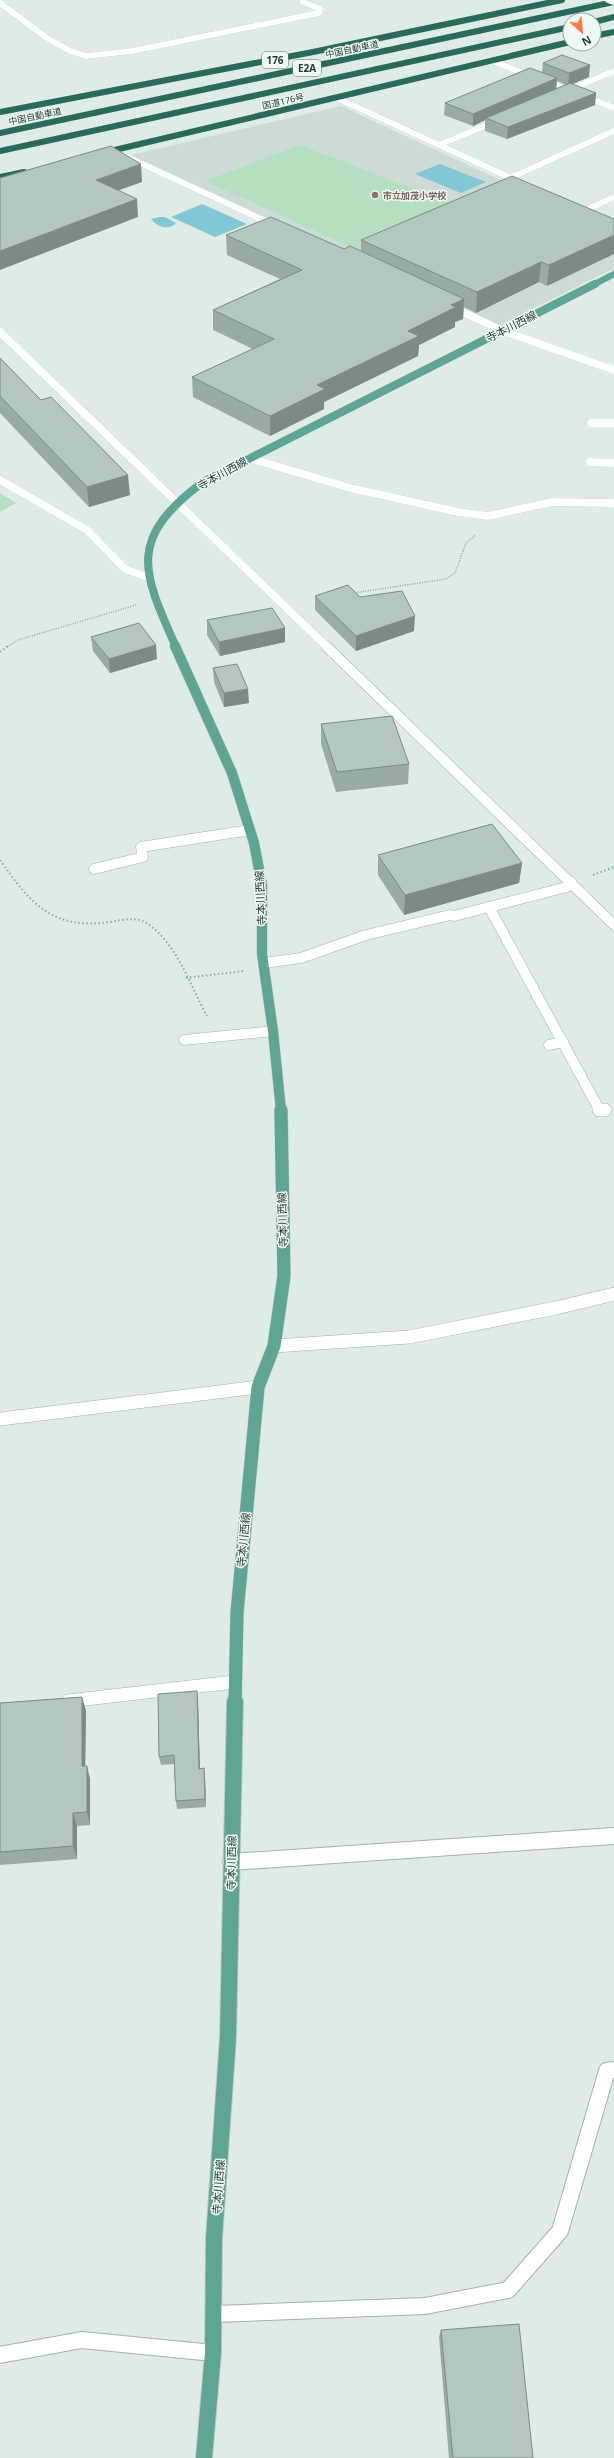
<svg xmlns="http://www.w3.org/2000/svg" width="614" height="2458" font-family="'Noto Sans','Noto Sans JP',sans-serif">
  <rect width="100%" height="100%" fill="#deebe6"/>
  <polygon fill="#ccdbd5" points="341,106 614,233 614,268 500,325 131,155"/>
  <g fill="#b5dfc1">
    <polygon points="300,145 463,208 362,252 205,181"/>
    <polygon points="0,493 16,503 0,512"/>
  </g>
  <g fill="#81c7d6">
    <polygon points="440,164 486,182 461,193 415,174"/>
    <polygon points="202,204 247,224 215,237 171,217"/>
    <path d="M160 217H165L176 223C169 231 157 227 151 219Z"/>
  </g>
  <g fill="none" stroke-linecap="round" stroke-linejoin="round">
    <defs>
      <g id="minor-far4">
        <polyline points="0,3 47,38 70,51 86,56 132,51 319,13 320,9 303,2"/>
        <polyline points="492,61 614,108"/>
        <polyline points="564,92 614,71"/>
        <polyline points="337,98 524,184"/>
        <polyline points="439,145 499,120"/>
        <polyline points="123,155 278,227"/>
        <polyline points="510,178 614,131"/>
        <polyline points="582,212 614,197"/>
      </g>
      <g id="minor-far3">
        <polyline points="450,306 503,331 614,370"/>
        <polyline points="0,332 327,647"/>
        <polyline points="591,423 614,423"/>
        <polyline points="249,458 350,488 458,512 488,516 552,502 614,503"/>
        <polyline points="590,462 614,463"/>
        <polyline points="0,480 87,530 125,569 147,577"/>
      </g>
      <g id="minor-far2">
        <polyline points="326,646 614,925"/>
        <polyline points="94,869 143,857 141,847 250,830"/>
        <polyline points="489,907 600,1111"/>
        <polyline points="264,963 301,958 366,935 450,915 454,916 567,887 571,882"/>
        <polyline points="184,1040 273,1031"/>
        <polyline points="549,1045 563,1042"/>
        <polyline points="601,1111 605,1110"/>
      </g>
      <g id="minor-far1">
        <polyline points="599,1110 605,1110"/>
        <polyline points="274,1346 409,1337 556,1308 614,1294"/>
        <polyline points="0,1419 258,1387"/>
        <polyline points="68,1701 234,1682"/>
      </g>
      <g id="minor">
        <polyline points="231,1862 614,1836"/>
        <polyline points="214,2314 425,2306 508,2290 560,2231 607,2071 614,2070"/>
        <polyline points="0,2355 82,2340 213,2353"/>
      </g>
      <polyline id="major-far4" points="593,285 614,274"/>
      <path id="major-far3" d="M176 647C142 571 127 539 203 482L595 284"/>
      <polyline id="major-far2" points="175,646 232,773 254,843 262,885 262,954 273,1031 281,1111"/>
      <polyline id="major-far1" points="235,1703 237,1613 258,1387 274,1346 284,1276 281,1110"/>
      <polyline id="major" points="204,2458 213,2353 214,2239 228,2037 235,1702"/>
      <g id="highway">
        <polyline points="594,22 614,17"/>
        <polyline points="594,36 614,32"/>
        <polyline points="0,112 313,52 562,0"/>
        <polyline points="0,133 614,2"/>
        <polyline points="0,151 570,27"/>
        <polyline points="102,153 570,42"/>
        <polyline points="0,177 24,172"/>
      </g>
    </defs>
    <use href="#minor-far4" stroke="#a1b3ad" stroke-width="6"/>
    <use href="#minor-far3" stroke="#a1b3ad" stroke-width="8"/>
    <use href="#minor-far2" stroke="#a1b3ad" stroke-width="11"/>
    <use href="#minor-far1" stroke="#a1b3ad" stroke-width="14"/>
    <use href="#minor" stroke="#a1b3ad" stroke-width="18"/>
    <use href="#major-far4" stroke="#c0c8c6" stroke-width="6"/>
    <use href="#major-far3" stroke="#c0c8c6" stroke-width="8"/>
    <use href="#major-far2" stroke="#c0c8c6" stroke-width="11"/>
    <use href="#major-far1" stroke="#c0c8c6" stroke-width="14"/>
    <use href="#major" stroke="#c0c8c6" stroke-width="18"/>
    <use href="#highway" stroke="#c0c8c6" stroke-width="6"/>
    <g stroke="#7cb2a2" stroke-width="1.5" stroke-dasharray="1 1.5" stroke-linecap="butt">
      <polyline points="353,593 446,579 455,573 466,543 476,535"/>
      <polyline points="7,647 18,640 136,605"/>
    </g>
    <g stroke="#7cb2a2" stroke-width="2" stroke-dasharray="1.5 2.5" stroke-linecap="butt">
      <polyline points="0,652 8,646"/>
      <path d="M0 860C31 904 52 930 110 922 123 920 137 916 148 924 177 944 191 987 207 1016"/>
      <polyline points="593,875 614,867"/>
      <polyline points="186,978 243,971"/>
    </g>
    <use href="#minor-far4" stroke="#fff" stroke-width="6"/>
    <use href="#minor-far3" stroke="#fff" stroke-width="8"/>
    <use href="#minor-far2" stroke="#fff" stroke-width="10"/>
    <use href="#minor-far1" stroke="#fff" stroke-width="13"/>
    <use href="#minor" stroke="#fff" stroke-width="16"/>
    <use href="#major-far4" stroke="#5fa594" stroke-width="6"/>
    <use href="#major-far3" stroke="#5fa594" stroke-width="8"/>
    <use href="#major-far2" stroke="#5fa594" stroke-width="10"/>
    <use href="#major-far1" stroke="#5fa594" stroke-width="13"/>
    <use href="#major" stroke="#5fa594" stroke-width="16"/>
    <use href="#highway" stroke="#286b5e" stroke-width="6"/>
    <defs>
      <polyline id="minor-bridge" points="608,0 614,2"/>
    </defs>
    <use href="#minor-bridge" stroke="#a1b3ad" stroke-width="6" stroke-linecap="butt"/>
    <use href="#minor-bridge" stroke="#fff" stroke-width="6"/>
  </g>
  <g fill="#9aaaa4" fill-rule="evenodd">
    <path d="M543 63 589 77 572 84 596 93 595 105 507 139 485 131V120L473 126 444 115 445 103 542 72ZM557 81 566 85 556 88Z"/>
    <polygon points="614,219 547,286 539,282 476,313 464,307 463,319 455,322 455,327 419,345 418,356 324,402 324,409 270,436 193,397 192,377 253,349 213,330 213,310 280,279 227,255 226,235 361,251 361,240"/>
    <polygon points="0,358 130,495 89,507 0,413"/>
    <polygon points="315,596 360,597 414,631 356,651 315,610"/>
    <polygon points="207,620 285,642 220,656 207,635"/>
    <polygon points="91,637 157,659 110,673 93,651"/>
    <polygon points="213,668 249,703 224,707 214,682"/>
    <polygon points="321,724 409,764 408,784 336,792 321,744"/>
    <polygon points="378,855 522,863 519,883 404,915 378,875"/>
    <polygon points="197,1691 198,1700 200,1769 205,1777 206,1807 177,1809 176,1801 174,1764 161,1765 159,1757"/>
    <polygon points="82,1697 86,1711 85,1766 90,1779 90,1825 77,1826 77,1859 0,1865 0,1703"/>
    <polygon points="441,2330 533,2458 449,2458 439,2337"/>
  </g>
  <g fill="#7d8b86">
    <polygon points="590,65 589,77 568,86 569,73"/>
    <polygon points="557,78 556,91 486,118 485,120 473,126 473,114"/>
    <polygon points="596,93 595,105 507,139 508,127"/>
    <polygon points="141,164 142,182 97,198 96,180"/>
    <polygon points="137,199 138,217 0,270 0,251"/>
    <polygon points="614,235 614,254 547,286 549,265"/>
    <polygon points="541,262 539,282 476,313 477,292"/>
    <polygon points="464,299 463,319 455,322 455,327 419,345 418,356 324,402 324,409 270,436 270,416 317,385 451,305"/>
    <polygon points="128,475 130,495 89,507 87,487"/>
    <polygon points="415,616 414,631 356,651 356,636"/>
    <polygon points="285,628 285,642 220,656 219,642"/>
    <polygon points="156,645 157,659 110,673 109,659"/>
    <polygon points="248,689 249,703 224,707 224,693"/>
    <polygon points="522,863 519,883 404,915 405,895"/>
    <polygon points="197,1691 198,1700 200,1777 199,1769"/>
    <polygon points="82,1697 86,1711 85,1779 82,1766"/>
    <polygon points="87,1766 90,1779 90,1825 87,1812"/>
    <polygon points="204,1768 205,1777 206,1807 205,1799"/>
    <polygon points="73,1813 77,1826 77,1859 73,1846"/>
  </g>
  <g fill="#b3c6bf" stroke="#7d8b86">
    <polygon points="562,55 590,65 569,73 543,63"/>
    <polygon points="530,68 557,78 473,114 445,103"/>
    <polygon points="570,83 596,93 508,127 486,118"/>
    <polygon points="111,146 141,164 96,180 137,199 0,251 0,178"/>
    <polygon points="512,176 614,219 614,235 549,265 541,262 477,292 361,240"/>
    <polygon points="271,217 344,249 350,246 464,299 451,305 456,307 408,331 419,336 317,385 325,389 270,416 192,377 274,339 213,310 302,270 226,235"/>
    <polygon points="0,358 41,400 51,397 128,475 87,487 0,396"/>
    <polygon points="348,585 360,597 402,591 415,616 356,636 315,596"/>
    <polygon points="272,608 285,628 219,642 207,620"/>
    <polygon points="139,623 156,645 109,659 91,637"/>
    <polygon points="237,664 248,689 224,693 213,668"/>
    <polygon points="392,716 409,764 337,772 321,724"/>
    <polygon points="492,824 522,863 405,895 378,855"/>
    <polygon points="197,1691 199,1769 204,1768 205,1799 176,1801 174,1755 159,1757 158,1694"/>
    <polygon points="82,1697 82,1766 87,1766 87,1812 73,1813 73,1846 0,1852 0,1703"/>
    <polygon points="519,2324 533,2458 453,2458 441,2330"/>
  </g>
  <circle fill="#8d6e63" stroke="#eff8f3" stroke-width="1.5" cx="375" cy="195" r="4"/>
  <g text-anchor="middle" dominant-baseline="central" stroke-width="3" stroke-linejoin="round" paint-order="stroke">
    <g font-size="9" fill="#1e3c35" stroke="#eff8f3">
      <text transform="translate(352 49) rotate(-12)">中国自動車道</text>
      <text transform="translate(283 101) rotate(-13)">国道176号</text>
      <text transform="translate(35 116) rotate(-12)">中国自動車道</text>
    </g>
    <g font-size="9" font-weight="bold" fill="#785e54" stroke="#eff8f3" text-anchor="start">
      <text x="383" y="195">市立加茂小学校</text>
    </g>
    <g fill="#eff8f3" stroke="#5d746e" stroke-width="1">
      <rect x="262" y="52" width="26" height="16" rx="3"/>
      <rect x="293" y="60" width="28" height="16" rx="3"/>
    </g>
    <g font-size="10" font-weight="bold" fill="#1e3c35">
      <text x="275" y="60">176</text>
      <text x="307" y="68">E2A</text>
    </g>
    <g font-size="11" fill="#1e3c35" stroke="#eff8f3">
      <text transform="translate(511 326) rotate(-27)">寺本川西線</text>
      <text transform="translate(222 473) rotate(-29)">寺本川西線</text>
      <text transform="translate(260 898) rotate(-93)">寺本川西線</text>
      <text transform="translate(282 1220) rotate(-92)">寺本川西線</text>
      <text transform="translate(243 1540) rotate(-85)">寺本川西線</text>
      <text transform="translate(231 1863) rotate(-89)">寺本川西線</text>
      <text transform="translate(218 2187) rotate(-86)">寺本川西線</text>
    </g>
  </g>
  <g transform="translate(582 32) rotate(153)"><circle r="19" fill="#eff8f3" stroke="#9bada7"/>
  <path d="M0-3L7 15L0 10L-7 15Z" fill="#fe794a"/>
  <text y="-6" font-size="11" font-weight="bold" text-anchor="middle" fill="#1e3c35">N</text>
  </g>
</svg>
